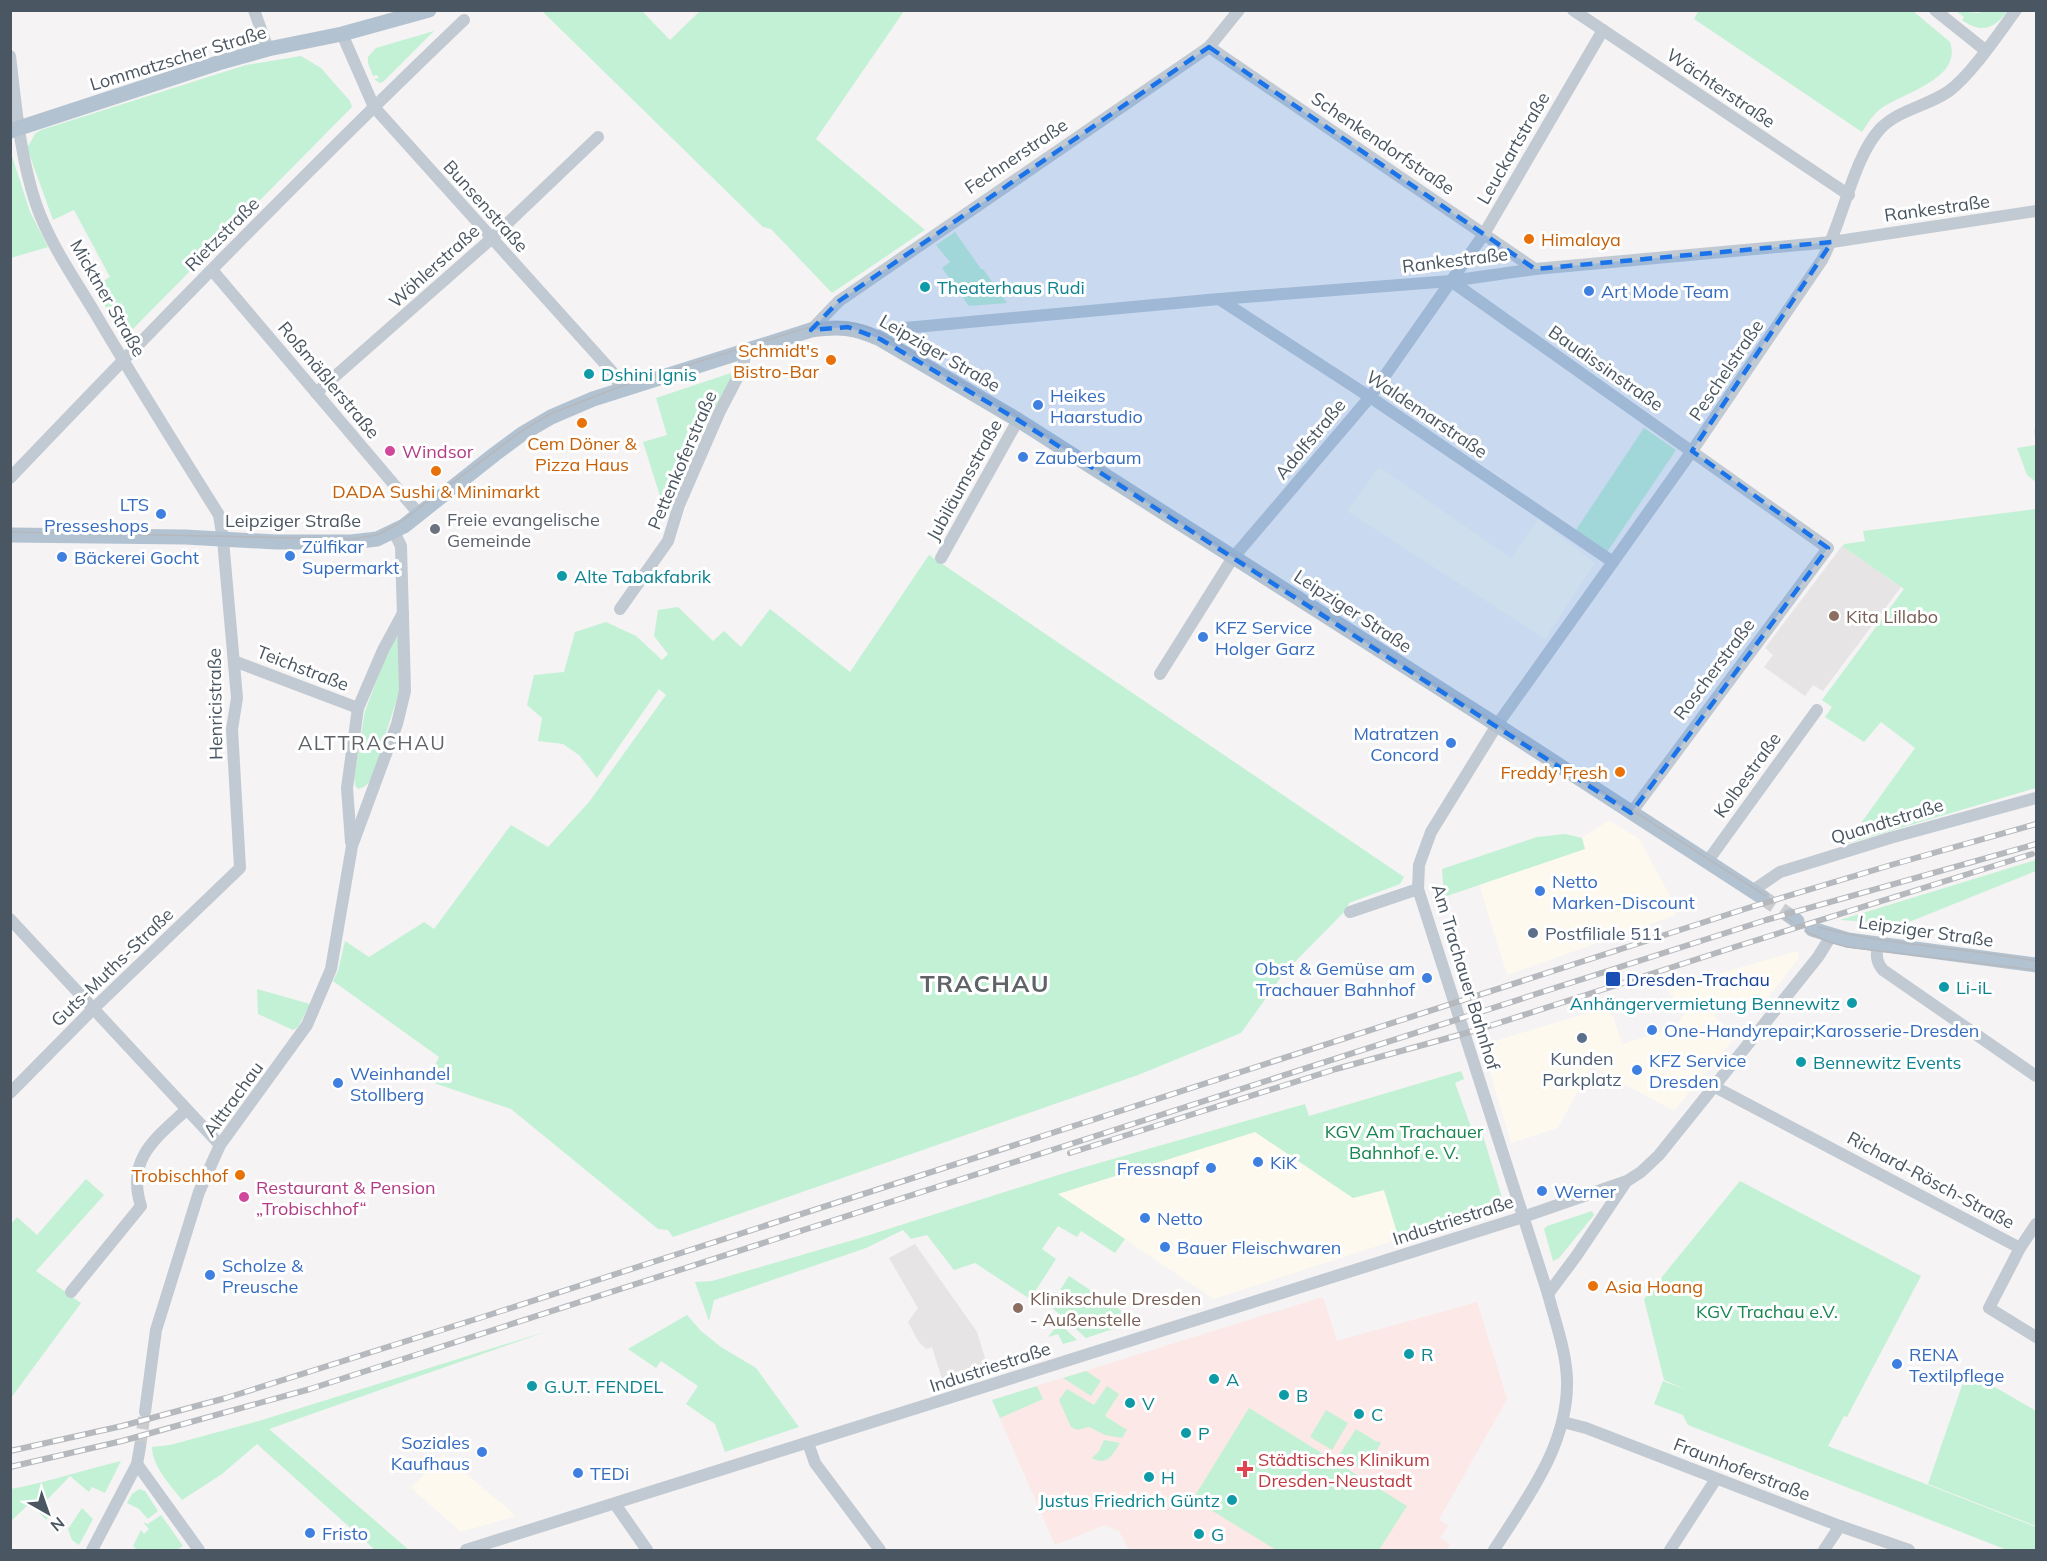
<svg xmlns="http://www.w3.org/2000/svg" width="2047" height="1561" font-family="Mulish,sans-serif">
  <rect width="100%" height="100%" fill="#f5f3f3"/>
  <g fill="#fdf9ef">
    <polygon points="1379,467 1511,558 1538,519 1595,563 1545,639 1347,511"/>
    <polygon points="1609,820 1639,839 1668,892 1676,915 1507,975 1479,884 1585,849 1582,838"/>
    <polygon points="1797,951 1799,958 1755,1014 1740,1001 1733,1010 1724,1004 1714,1016 1737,1035 1674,1111 1591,1066 1558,1128 1511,1143 1482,1045 1610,1006 1622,1044 1661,1032 1661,1030 1676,1025 1688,1011 1666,989"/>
    <polygon points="1255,1132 1353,1198 1384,1190 1399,1239 1214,1299 1057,1194"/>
    <polygon points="443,1454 496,1499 516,1516 461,1532 411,1488"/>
  </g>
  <g fill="#e6e4e5">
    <polygon points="1842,546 1901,587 1823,691 1813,685 1805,696 1764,667 1773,655 1765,648"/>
    <polygon points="915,1244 977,1332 988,1368 943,1382 932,1347 926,1349 918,1341 908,1322 918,1308 889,1258"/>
  </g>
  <polygon fill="#fce8e6" points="1323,1297 1337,1341 1477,1302 1507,1399 1439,1519 1448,1526 1440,1538 1450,1544 1446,1550 1129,1550 1119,1531 1105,1525 1055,1545 992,1400"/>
  <g fill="#c3f1d5">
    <path d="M1699 10 1913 11 1950 42C1963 80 1900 93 1879 110 1872 116 1867 124 1862 132L1694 19Z"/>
    <polygon points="542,11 642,11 670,40 700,11 904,11 816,139 925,230 832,293 771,229 763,227"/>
    <path d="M1956 11 1978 13 1986 11H2008C1993 29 1982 34 1962 20L1964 17Z"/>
    <polygon points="434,31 383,82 380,83 374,79 379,78 377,75 373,76 368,63 368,57 376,48"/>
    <polygon points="301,56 321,68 350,101 352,107 125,337 93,287 110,277 74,210 53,220 27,148 35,134 41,130 246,65"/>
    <polygon points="10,150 30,212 48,247 11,258"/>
    <polygon points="955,232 981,269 983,269 1007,303 969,306 942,268 950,262 936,245"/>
    <polygon points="731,373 731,379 706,423 669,513 665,512 643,442 667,435 656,398"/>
    <polygon points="1644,428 1676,450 1607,552 1576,530"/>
    <polygon points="2034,429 2036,431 2036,482 2027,475 2017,448 2036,445"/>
    <polygon points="2036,509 2036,788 1846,844 1915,748 1881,722 1864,742 1825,717 1832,707 1822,700 1904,589 1842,546 1845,544 1865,541 1863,531"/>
    <polygon points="929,555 1404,877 1400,884 1349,903 1346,910 1284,973 1241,1033 1138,1075 673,1237 668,1230 658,1229 511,1109 428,1081 439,1057 333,981 338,971 345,941 369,957 424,922 434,929 511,825 548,847 589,802 666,695 659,689 597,778 579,755 563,744 538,741 542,718 527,705 534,675 564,672 575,632 606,622 636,636 662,660 668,654 654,636 658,610 678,607 713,641 724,631 741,647 770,609 850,672"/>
    <polygon points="397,637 399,639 400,689 371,780 364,787 358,789 355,785 354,777 365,711 392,640"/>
    <polygon points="1565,834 1582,838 1585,849 1444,897 1442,869 1537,837"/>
    <polygon points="2036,860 2036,871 1904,924 1840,920"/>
    <polygon points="257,989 310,1004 298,1027 293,1030 258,1014"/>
    <polygon points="1461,1071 1464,1079 1455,1083 1475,1138 1483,1136 1484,1139 1503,1201 1498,1207 1399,1239 1384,1190 1353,1198 1255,1132 1058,1194 1125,1239 1115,1253 1081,1231 1077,1237 1058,1226 1042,1249 1056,1259 1030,1299 975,1263 954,1270 927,1235 911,1239 903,1230 866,1248 714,1300 709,1321 695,1282 712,1281 860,1238 1071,1171 1305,1104 1309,1116"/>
    <polygon points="86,1179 104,1195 36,1271 81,1303 11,1398 11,1224 17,1217 37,1235"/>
    <polygon points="1740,1181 1921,1276 1847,1417 1844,1416 1828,1446 2036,1527 2036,1550 2007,1550 1688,1425 1683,1415 1654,1404 1663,1381 1687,1390 1664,1380 1644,1299"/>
    <polygon points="1592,1211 1594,1215 1559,1258 1553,1261 1544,1229 1547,1226"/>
    <polygon points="1069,1276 1137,1321 1086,1338 1050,1306"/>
    <polygon points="687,1315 701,1331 721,1347 756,1368 799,1427 725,1452 715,1424 686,1404 698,1386 661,1361 656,1368 628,1349"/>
    <polygon points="1059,1323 1077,1340 1063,1344 1058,1334 1048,1337"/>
    <path d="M548 1331 269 1429 409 1550H375L257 1444 222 1474 182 1500C171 1486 152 1466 152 1447L170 1445 262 1420Z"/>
    <polygon points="1086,1371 1101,1381 1091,1396 1063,1378"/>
    <polygon points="1967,1371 2036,1411 2036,1526 1928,1484"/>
    <polygon points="1037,1386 1043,1399 1000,1418 992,1400"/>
    <polygon points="1107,1386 1119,1394 1105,1416 1127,1430 1122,1438 1105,1435 1089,1427 1077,1430 1071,1427 1059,1400 1067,1389 1094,1405"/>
    <polygon points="1249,1408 1407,1506 1379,1550 1276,1550 1193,1499"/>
    <polygon points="1326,1410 1348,1423 1332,1450 1310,1437"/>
    <polygon points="1356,1429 1377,1442 1379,1441 1381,1443 1364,1470 1339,1455"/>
    <path d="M1104 1440 1120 1443C1113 1454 1107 1467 1092 1458L1099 1451Z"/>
    <path d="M121 1461 105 1493 92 1487 89 1492 70 1476 44 1503 52 1512 46 1520 30 1503 11 1521V1489C48 1482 83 1470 121 1461Z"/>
    <polygon points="139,1489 145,1491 158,1511 148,1519 139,1509 127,1503 132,1494"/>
    <polygon points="82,1508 93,1519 79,1545 72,1540 68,1529"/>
    <polygon points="161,1515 183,1546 176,1550 137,1550 133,1546 141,1530 144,1534 149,1529 143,1522 148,1524"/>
  </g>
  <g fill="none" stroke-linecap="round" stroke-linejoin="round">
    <polyline stroke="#caccce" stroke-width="12" stroke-dasharray="12 6" stroke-linecap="butt" points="140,1447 145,1412"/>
    <polyline stroke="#caccce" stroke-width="15" stroke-dasharray="15 8" stroke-linecap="butt" points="1762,897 1790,916"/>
    <g stroke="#c1cad2" stroke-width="12">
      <polyline points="254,10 268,49"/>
      <polyline points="1573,10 1849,195"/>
      <polyline points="1935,10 1985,50"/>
      <polyline points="342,34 374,107 616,376 620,390"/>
      <polyline points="1209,47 1535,269"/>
      <path d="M10 56C16 106 20 156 36 204 49 242 74 278 95 313 135 381 177 448 219 515L223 540 237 698 232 729 240 868 93 1009 10 1093"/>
      <polyline points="212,270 419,514"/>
      <polyline points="1451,281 1828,548 1631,813"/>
      <polyline points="1219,299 1370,397 1613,562"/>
      <polyline points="811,330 839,301 1209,47 1239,10"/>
      <polyline points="880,339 883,334 894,329 1219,299 1451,281 1535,269 1832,242 2036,211"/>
      <polyline points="316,393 491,239 598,137"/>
      <path d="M10 478C159 322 309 168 464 20"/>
      <polyline points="941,558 1018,420"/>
      <polyline points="620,609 668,541 679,505 719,413 743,367 746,350"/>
      <polyline points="234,661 358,708"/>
      <polyline points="1160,674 1232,559 1370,397 1484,234 1603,30"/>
      <polyline points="351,842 347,788 358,708 383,650 403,613"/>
      <polyline points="1707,862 1817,710"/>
      <polyline points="1752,891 1780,872 1890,838 2036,798"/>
      <polyline points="1350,912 1418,889"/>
      <polyline points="10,919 220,1145"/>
      <path d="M1878 944C1876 955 1876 962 1883 970L2036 1076"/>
      <polyline points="1715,1087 2020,1248"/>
      <polyline points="2036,1224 2020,1248 1989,1308 2036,1337"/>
      <path d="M71 1292 141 1206C126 1159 155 1139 186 1110"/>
      <polyline points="1548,1294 1577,1255 1626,1182"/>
      <polyline points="145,1412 156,1330 199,1192 220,1145 307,1025 331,969 352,846 397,724 405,691 401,546 394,532"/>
      <polyline points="1563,1422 1586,1428 1840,1526 1909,1550"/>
      <polyline points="808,1443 815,1463 880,1550"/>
      <polyline points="137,1464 199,1550"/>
      <polyline points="615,1504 647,1550"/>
      <polyline points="92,1550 137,1464 140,1447"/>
      <polyline points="466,1550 1523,1217 1627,1181 1641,1172 1659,1155 1818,957 1831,936"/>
      <path d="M1494 1550C1527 1498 1569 1444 1567 1379 1566 1351 1555 1321 1548 1294L1418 889 1419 865 1431 832 1497 725 1692 451 1822 260C1843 222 1853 157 1881 128 1900 109 1928 106 1949 91 1971 75 1999 33 2016 10"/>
      <polyline points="1670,1550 1716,1479"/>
      <polyline points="1824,1550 1840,1526"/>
    </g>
    <g stroke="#b3c2d1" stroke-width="15">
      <polyline points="10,131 218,63 268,49 342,34 429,10"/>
      <path d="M10 535 185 537 276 542H351L377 539 404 526 495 454 522 434 551 417 593 399 811 330C839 326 854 327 880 339L1018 420 1497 725 1762 897"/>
      <polyline points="1790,916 1797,921"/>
      <polyline points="1812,929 1848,940 2036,965"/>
    </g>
    <g stroke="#b5b8bd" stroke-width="1.5">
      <polyline points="10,532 351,539 377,535 398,524 520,432 550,414 619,387 799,330 827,323 840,322 857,324 870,328 891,339 1010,411 1766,896"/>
      <polyline points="1785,917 1793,922"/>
      <path d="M1818 927C1888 946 1965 947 2036 961"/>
      <polyline points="1805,931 1829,942 1847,947 2036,970"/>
    </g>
    <defs>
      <g id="rail">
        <polyline points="1070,1153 1336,1069 1477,1030 1741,945 2032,854"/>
        <polyline points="10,1451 122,1426 226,1398 489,1315 1751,907 1891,865 2036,824"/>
        <polyline points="10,1467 122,1441 310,1389 1766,920 2036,844"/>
      </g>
    </defs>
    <use href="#rail" stroke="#b5b8bd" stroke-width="6"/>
    <use href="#rail" stroke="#fff" stroke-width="4" stroke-dasharray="11" stroke-linecap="butt"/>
  </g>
  <path fill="#1a73e8" fill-opacity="0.2" stroke="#1a73e8" stroke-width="4.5" stroke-dasharray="12 8" stroke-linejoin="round" d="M1209 47 1535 269 1832 242 1692 451 1828 548 1631 813 1018 420 880 339 848 327 811 330 839 301Z"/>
  <g fill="#e8710a" stroke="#fff" stroke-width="2">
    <circle cx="1529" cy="239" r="6"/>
    <circle cx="831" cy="360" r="6"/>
    <circle cx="582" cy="423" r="6"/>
    <circle cx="436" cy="471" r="6"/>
    <circle cx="1620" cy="772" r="6"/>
    <circle cx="240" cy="1175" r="6"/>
    <circle cx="1593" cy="1286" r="6"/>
  </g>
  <g fill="#0f9aa8" stroke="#fff" stroke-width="2">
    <circle cx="925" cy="287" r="6"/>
    <circle cx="589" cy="374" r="6"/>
    <circle cx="562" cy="576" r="6"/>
    <circle cx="1944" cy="987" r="6"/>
    <circle cx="1852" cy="1003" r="6"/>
    <circle cx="1801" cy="1062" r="6"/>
    <circle cx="1409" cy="1354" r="6"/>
    <circle cx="1214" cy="1379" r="6"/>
    <circle cx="532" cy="1386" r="6"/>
    <circle cx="1284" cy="1395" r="6"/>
    <circle cx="1130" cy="1403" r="6"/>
    <circle cx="1359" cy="1414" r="6"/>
    <circle cx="1186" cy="1433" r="6"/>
    <circle cx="1149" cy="1477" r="6"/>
    <circle cx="1232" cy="1500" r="6"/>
    <circle cx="1199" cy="1534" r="6"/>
  </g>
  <g fill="#3f7fe0" stroke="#fff" stroke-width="2">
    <circle cx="1589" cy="291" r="6"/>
    <circle cx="1038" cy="405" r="6"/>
    <circle cx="1023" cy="457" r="6"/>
    <circle cx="161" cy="514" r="6"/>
    <circle cx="290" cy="556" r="6"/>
    <circle cx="62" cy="557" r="6"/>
    <circle cx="1203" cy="637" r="6"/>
    <circle cx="1451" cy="743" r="6"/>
    <circle cx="1540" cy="891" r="6"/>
    <circle cx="1427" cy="978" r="6"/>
    <circle cx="1652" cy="1030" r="6"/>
    <circle cx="1637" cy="1070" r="6"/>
    <circle cx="338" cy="1083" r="6"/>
    <circle cx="1258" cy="1162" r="6"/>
    <circle cx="1211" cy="1168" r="6"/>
    <circle cx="1542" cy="1191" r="6"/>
    <circle cx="1145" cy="1218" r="6"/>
    <circle cx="1165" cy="1247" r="6"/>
    <circle cx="210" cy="1275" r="6"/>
    <circle cx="1897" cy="1364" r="6"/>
    <circle cx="482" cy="1452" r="6"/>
    <circle cx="578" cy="1473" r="6"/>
    <circle cx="310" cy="1533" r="6"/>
  </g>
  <g fill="#d1479c" stroke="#fff" stroke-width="2">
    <circle cx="390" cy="451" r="6"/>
    <circle cx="244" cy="1197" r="6"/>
  </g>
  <circle fill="#6b7280" stroke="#fff" stroke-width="2" cx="435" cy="529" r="6"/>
  <g fill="#8d6e63" stroke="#fff" stroke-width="2">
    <circle cx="1834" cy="616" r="6"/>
    <circle cx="1018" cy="1308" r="6"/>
  </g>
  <g fill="#5c6f8a" stroke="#fff" stroke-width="2">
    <circle cx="1533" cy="933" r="6"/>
    <circle cx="1582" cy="1038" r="6"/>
  </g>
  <rect fill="#1a4fb4" stroke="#fff" stroke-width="2" x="1605" y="971" width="16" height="16" rx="3"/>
  <path fill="#e0444e" stroke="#fff" stroke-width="2" d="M1242 1460h6v6h6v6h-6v6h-6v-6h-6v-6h6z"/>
  <g text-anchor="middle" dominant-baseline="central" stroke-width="6" stroke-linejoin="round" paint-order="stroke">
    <g font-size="18" fill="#4a5661" stroke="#fff">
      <text transform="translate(178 58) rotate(-17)">Lommatzscher Straße</text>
      <text transform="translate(1721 88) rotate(34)">Wächterstraße</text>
      <text transform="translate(1383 143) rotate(34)">Schenkendorfstraße</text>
      <text transform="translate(1513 148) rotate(-60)">Leuckartstraße</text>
      <text transform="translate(1016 156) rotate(-34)">Fechnerstraße</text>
      <text transform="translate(486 206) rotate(48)">Bunsenstraße</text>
      <text transform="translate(1937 208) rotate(-8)">Rankestraße</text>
      <text transform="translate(222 234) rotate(-45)">Rietzstraße</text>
      <text transform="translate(1455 260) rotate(-7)">Rankestraße</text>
      <text transform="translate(434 266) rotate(-42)">Wöhlerstraße</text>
      <text transform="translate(108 298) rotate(60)">Micktner Straße</text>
      <text transform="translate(940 353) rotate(30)">Leipziger Straße</text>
      <text transform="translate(1606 368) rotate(35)">Baudissinstraße</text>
      <text transform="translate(1726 370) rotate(-56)">Peschelstraße</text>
      <text transform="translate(329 380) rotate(50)">Roßmäßlerstraße</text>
      <text transform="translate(1427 414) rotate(34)">Waldemarstraße</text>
      <text transform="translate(1310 439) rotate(-50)">Adolfstraße</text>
      <text transform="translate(682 460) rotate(-67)">Pettenkoferstraße</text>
      <text transform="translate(964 480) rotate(-61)">Jubiläumsstraße</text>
      <text x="293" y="520">Leipziger Straße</text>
      <text transform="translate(1353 611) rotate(33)">Leipziger Straße</text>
      <text transform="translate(303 668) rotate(21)">Teichstraße</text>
      <text transform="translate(1714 669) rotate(-53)">Roscherstraße</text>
      <text transform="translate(215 704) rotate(-91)">Henricistraße</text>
      <text transform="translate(1747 775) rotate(-54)">Kolbestraße</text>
      <text transform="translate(1887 821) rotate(-17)">Quandtstraße</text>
      <text transform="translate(1926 931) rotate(8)">Leipziger Straße</text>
      <text transform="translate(112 967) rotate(-44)">Guts-Muths-Straße</text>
      <text transform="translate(1466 977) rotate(73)">Am Trachauer Bahnhof</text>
      <text transform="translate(233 1099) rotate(-54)">Alttrachau</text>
      <text transform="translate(1931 1180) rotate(28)">Richard-Rösch-Straße</text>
      <text transform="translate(1453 1220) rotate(-18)">Industriestraße</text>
      <text transform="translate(990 1367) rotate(-18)">Industriestraße</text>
      <text transform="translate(1742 1469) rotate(21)">Fraunhoferstraße</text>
    </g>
    <g font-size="18" fill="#c56008" stroke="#fff" text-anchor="end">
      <text x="1541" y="239" text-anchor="start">Himalaya</text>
      <text x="819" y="350">Schmidt's<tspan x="819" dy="21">Bistro-Bar</tspan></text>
      <text x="582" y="443" text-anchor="middle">Cem Döner &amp;<tspan x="582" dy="21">Pizza Haus</tspan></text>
      <text x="436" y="491" text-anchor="middle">DADA Sushi &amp; Minimarkt</text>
      <text x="1608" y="772">Freddy Fresh</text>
      <text x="228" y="1175">Trobischhof</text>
      <text x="1605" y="1286" text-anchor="start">Asia Hoang</text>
    </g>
    <g font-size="18" fill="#0d838f" stroke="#fff" text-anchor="start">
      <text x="937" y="287">Theaterhaus Rudi</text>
      <text x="601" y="374">Dshini Ignis</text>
      <text x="574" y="576">Alte Tabakfabrik</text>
      <text x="1956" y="987">Li-iL</text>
      <text x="1840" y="1003" text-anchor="end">Anhängervermietung Bennewitz</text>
      <text x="1813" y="1062">Bennewitz Events</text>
      <text x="1421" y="1354">R</text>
      <text x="1226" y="1379">A</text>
      <text x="544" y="1386">G.U.T. FENDEL</text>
      <text x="1296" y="1395">B</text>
      <text x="1142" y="1403">V</text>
      <text x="1371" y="1414">C</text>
      <text x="1198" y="1433">P</text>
      <text x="1161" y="1477">H</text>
      <text x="1220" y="1500" text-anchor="end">Justus Friedrich Güntz</text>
      <text x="1211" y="1534">G</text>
    </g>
    <g font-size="18" fill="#366cbe" stroke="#fff" text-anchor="start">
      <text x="1601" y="291">Art Mode Team</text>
      <text x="1050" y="395">Heikes<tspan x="1050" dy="21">Haarstudio</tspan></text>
      <text x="1035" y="457">Zauberbaum</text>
      <text x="149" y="504" text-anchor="end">LTS<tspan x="149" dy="21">Presseshops</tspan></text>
      <text x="302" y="546">Zülfikar<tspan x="302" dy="21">Supermarkt</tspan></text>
      <text x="74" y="557">Bäckerei Gocht</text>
      <text x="1215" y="627">KFZ Service<tspan x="1215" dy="21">Holger Garz</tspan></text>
      <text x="1439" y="733" text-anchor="end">Matratzen<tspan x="1439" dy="21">Concord</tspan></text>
      <text x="1552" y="881">Netto<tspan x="1552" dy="21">Marken-Discount</tspan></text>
      <text x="1415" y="968" text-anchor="end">Obst &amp; Gemüse am<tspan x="1415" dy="21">Trachauer Bahnhof</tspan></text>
      <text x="1664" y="1030">One-Handyrepair;Karosserie-Dresden</text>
      <text x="1649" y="1060">KFZ Service<tspan x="1649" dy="21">Dresden</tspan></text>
      <text x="350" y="1073">Weinhandel<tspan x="350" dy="21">Stollberg</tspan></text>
      <text x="1270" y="1162">KiK</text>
      <text x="1199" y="1168" text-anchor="end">Fressnapf</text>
      <text x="1554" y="1191">Werner</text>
      <text x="1157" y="1218">Netto</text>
      <text x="1177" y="1247">Bauer Fleischwaren</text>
      <text x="222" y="1265">Scholze &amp;<tspan x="222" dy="21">Preusche</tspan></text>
      <text x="1909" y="1354">RENA<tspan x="1909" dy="21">Textilpflege</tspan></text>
      <text x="470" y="1442" text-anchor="end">Soziales<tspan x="470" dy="21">Kaufhaus</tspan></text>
      <text x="590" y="1473">TEDi</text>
      <text x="322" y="1533">Fristo</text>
    </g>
    <g font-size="18" fill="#b23c85" stroke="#fff" text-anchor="start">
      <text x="402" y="451">Windsor</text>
      <text x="256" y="1187">Restaurant &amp; Pension<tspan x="256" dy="21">„Trobischhof“</tspan></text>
    </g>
    <g font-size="18" fill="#5b616d" stroke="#fff" text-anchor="start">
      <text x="447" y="519">Freie evangelische<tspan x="447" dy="21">Gemeinde</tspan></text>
    </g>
    <g font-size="18" fill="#785e54" stroke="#fff" text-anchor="start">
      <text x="1846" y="616">Kita Lillabo</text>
      <text x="1030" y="1298">Klinikschule Dresden<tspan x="1030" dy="21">- Außenstelle</tspan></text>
    </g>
    <g font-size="18" fill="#4e5e75" stroke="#fff" text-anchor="start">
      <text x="1545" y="933">Postfiliale 511</text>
      <text x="1582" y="1058" text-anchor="middle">Kunden<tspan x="1582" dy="21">Parkplatz</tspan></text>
    </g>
    <g font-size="18" fill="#164399" stroke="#fff" text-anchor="start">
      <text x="1626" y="979">Dresden-Trachau</text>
    </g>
    <g font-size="18" fill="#17864f" stroke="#fff">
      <text x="1404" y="1131">KGV Am Trachauer<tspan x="1404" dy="21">Bahnhof e. V.</tspan></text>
      <text x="1767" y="1311">KGV Trachau e.V.</text>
    </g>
    <g font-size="18" fill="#be3a42" stroke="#fff" text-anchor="start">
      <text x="1258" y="1459">Städtisches Klinikum<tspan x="1258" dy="21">Dresden-Neustadt</tspan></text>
    </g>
    <g font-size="20" letter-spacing="1.5" fill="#5f6368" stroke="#fff">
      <text x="372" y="742">ALTTRACHAU</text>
    </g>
    <g font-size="24" font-weight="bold" letter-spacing="1.5" fill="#5f6368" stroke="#fff">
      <text x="985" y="983">TRACHAU</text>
    </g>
  </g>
  <rect width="2047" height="1561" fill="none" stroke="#4a5661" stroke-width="24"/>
  <g transform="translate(48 1513) rotate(140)" stroke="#ffffff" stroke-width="4.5" paint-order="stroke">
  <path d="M0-4.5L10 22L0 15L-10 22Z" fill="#4a5661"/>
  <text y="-9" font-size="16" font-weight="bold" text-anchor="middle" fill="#4a5661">N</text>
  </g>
</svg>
